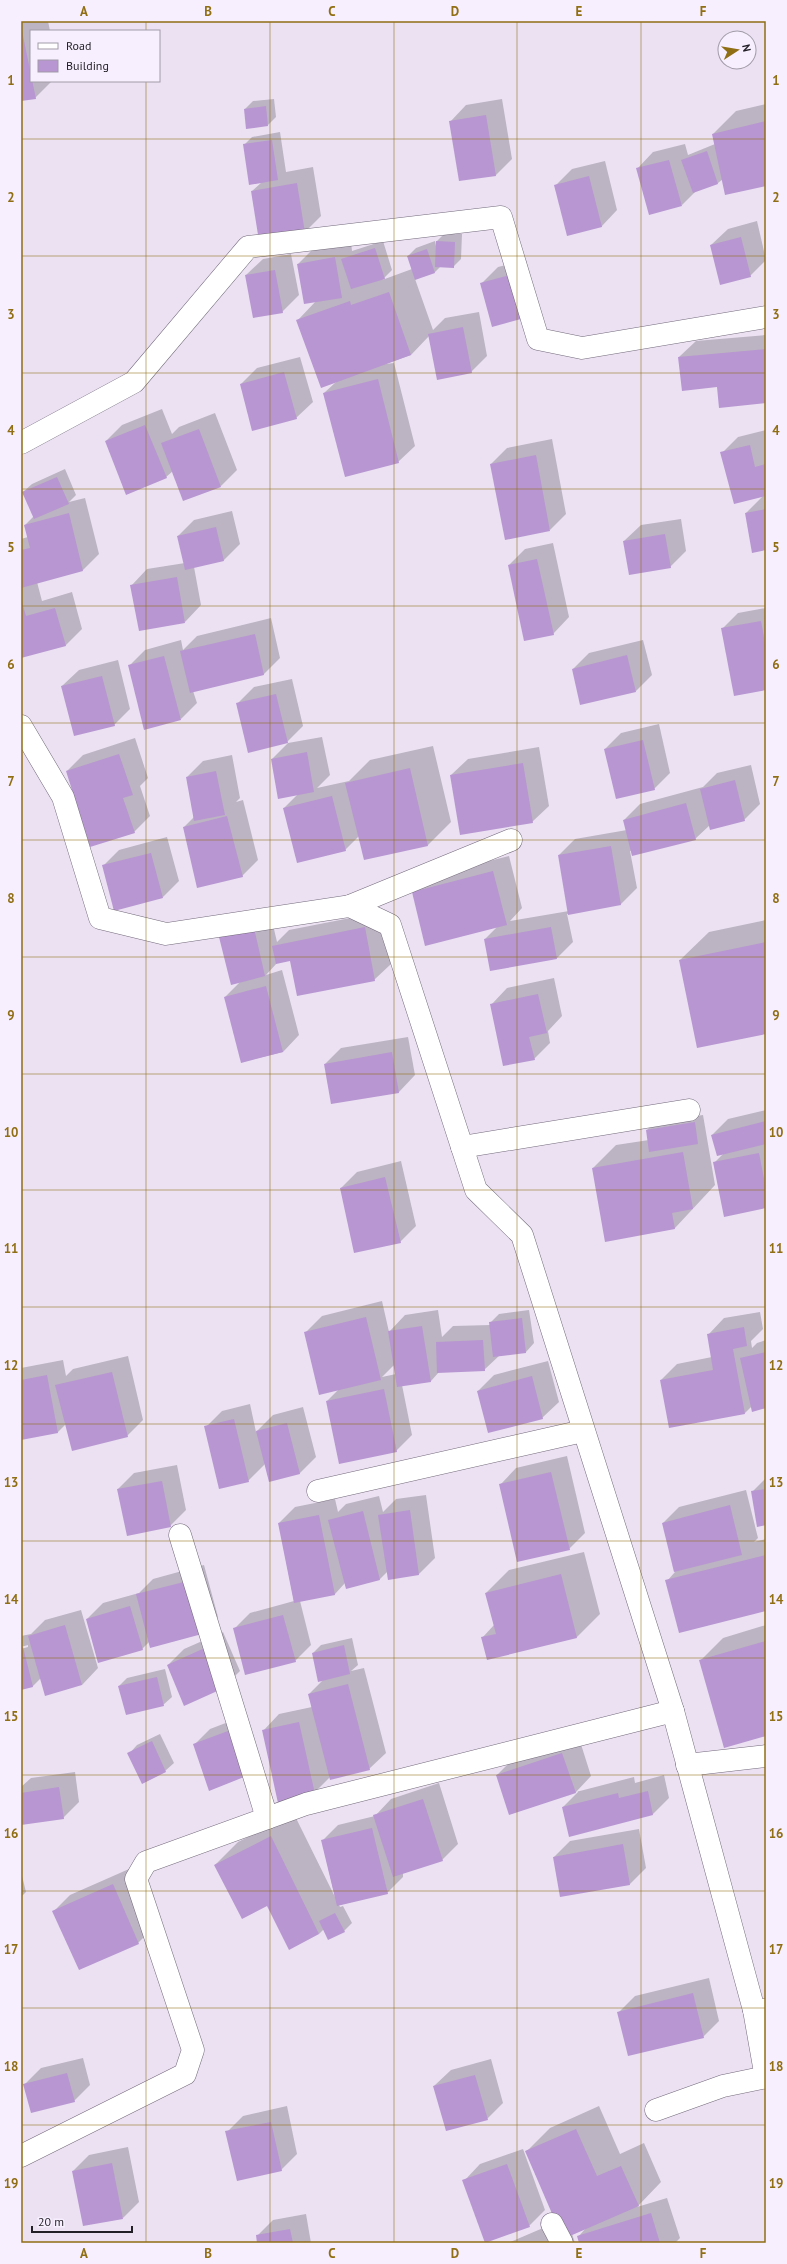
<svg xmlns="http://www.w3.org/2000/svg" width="787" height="2264" font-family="'PT Sans',sans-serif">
  <rect width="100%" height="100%" fill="#ebe1f3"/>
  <g fill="#0003" fill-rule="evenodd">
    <polygon points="21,21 48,21 50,31 31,31 31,81 52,81 35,98 21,100"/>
    <polygon points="274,99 276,117 268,125 245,109 253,101"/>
    <polygon points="502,99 512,159 496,175 460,180 450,122 466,105"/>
    <polygon points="766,104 766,185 723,179 718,183 696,191 682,205 637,169 653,152 685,144 688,155 715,144 713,134 736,111"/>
    <polygon points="280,132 286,172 313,167 321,216 305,232 252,191 262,182 244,145 252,137"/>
    <polygon points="605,161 617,210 601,227 556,185 572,169"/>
    <polygon points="757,221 766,260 750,276 711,245 728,229"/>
    <polygon points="445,233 462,234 461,259 453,267 440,267 435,272 415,279 433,330 445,318 479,312 487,356 471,372 429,336 411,355 385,364 394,363 415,446 398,462 324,393 336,382 298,320 316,301 298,264 314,248 351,242 352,251 383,241 392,270 382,280 412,269 408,256 416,248 435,241 436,246 437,241"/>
    <polygon points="291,254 299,295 282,312 246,275 263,259"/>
    <polygon points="526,260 536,302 482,283 498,267"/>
    <polygon points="766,335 766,402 718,386 679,357 696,341"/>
    <polygon points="300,357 313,402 296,418 241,384 257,368"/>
    <polygon points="162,409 172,434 179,427 215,413 237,470 221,486 173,471 166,477 106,441 122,425"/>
    <polygon points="766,430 766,495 722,453 738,437"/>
    <polygon points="552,439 566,514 550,530 491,464 507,448"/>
    <polygon points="65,469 76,495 69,502 85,498 99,554 83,570 37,582 42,601 72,592 82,629 66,645 21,657 21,539 28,537 25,525 34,516 23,492 32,484"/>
    <polygon points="764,495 766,496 766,549 746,513"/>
    <polygon points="232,511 240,544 224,560 194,567 201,605 185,622 131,586 147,569 185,563 178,536 194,520"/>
    <polygon points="681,519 686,551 670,567 624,541 641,525"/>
    <polygon points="553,543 569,617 553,634 509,565 525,549"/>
    <polygon points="766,608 766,689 722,629 738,613"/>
    <polygon points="271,618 280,658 264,674 193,691 197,703 181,719 129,666 145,650 181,640 183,650 197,636"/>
    <polygon points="643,640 652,675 636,691 573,669 589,653"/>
    <polygon points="118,660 130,709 114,725 62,686 79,670"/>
    <polygon points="292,679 303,726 287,742 238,703 254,687"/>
    <polygon points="659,724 670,773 654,789 605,749 621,733"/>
    <polygon points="322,737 330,775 317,788 349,781 370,760 433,746 451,822 428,845 359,836 345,850 284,808 298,794 272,759 288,743"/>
    <polygon points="135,738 148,778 140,786 150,816 134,832 67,771 83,755"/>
    <polygon points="539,747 549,806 532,822 451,775 468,759"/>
    <polygon points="232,755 240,798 236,802 243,800 258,860 242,876 184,827 194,817 187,777 203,761"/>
    <polygon points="751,765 760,804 744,820 710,825 695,839 630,851 637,888 621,904 567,914 573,942 557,958 485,939 497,927 413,892 429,876 509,856 522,908 510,921 569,911 559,855 575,839 627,830 624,820 640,804 703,787 717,773"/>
    <polygon points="167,837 179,881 163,897 103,866 119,850"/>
    <polygon points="270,912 277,942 289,930 381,912 391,964 374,980 291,960 277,963 266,975 282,970 299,1035 283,1052 242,1062 225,997 240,982 220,937"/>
    <polygon points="766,920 766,1033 680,960 709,932"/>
    <polygon points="554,978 562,1016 548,1031 550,1043 534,1059 491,1005 507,988"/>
    <polygon points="408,1037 415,1075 399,1092 332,1103 325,1064 341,1048"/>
    <polygon points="766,1110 766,1207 714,1163 724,1153 712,1135 728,1119"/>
    <polygon points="703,1115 715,1185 675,1228 606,1240 593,1168 616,1145 649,1140 647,1130 655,1122"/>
    <polygon points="401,1161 416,1226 400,1242 341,1188 357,1172"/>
    <path d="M382 1301 389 1332 405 1315 438 1310 442 1337 453 1326 491 1325V1322L499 1314 529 1310 534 1343 526 1352 500 1355 484 1370 439 1372 431 1381 402 1385 412 1435 396 1451 327 1401 339 1389 305 1333 322 1316ZM394 1365 396 1374 382 1377Z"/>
    <polygon points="760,1312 763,1329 751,1341 752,1348 757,1343 766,1340 766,1407 752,1406 745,1413 661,1380 677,1364 712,1357 708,1335 724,1318"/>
    <polygon points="128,1356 143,1420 127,1436 66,1424 58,1432 21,1439 21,1368 63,1360 66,1376 73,1369"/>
    <polygon points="548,1361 559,1402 542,1418 478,1391 494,1375"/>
    <polygon points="250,1404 256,1432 273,1415 303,1407 316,1457 300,1473 270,1481 265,1464 248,1481 206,1427 222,1411"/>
    <polygon points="567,1456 585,1533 569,1549 500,1485 516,1468"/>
    <polygon points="177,1465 186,1510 170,1526 118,1489 134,1473"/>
    <polygon points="766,1478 766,1524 752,1492"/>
    <polygon points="746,1490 758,1538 754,1542 766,1539 766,1610 667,1581 675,1572 663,1523 679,1507"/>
    <polygon points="426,1495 435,1558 419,1574 387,1572 380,1579 345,1583 335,1594 300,1601 311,1645 295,1661 234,1629 250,1613 294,1601 279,1523 295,1507 335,1499 338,1512 346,1504 379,1496 383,1512 396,1499"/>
    <polygon points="584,1552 600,1614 577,1637 482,1638 494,1625 486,1593 509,1570"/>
    <polygon points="204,1565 218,1617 202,1633 149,1642 142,1649 87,1619 103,1603 139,1593 153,1579"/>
    <polygon points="81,1610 98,1668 82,1685 41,1678 33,1686 21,1689 21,1649 28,1647 28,1645 21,1647 21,1636 31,1634 45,1620"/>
    <polygon points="766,1625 766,1735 700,1661 723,1638"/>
    <polygon points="223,1632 240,1671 224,1687 168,1665 184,1649"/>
    <polygon points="352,1638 358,1665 351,1671 364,1668 386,1753 369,1769 330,1777 314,1793 263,1731 279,1714 312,1707 309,1694 324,1679 313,1653 321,1645"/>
    <polygon points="165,1669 172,1697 163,1705 119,1686 127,1678"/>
    <polygon points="244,1716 260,1760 194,1745 210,1729"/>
    <polygon points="160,1734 174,1763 165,1771 129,1754 137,1745"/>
    <polygon points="579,1738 591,1776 576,1792 634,1777 635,1783 664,1775 669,1798 653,1814 570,1835 563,1807 579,1791 510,1814 497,1775 513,1759"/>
    <polygon points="75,1772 79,1802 63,1818 21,1824 21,1787 31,1778"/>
    <polygon points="439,1783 458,1844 442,1860 403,1873 403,1877 387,1893 339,1905 340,1907 343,1906 352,1923 344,1931 324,1929 319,1934 268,1905 215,1865 238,1842 294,1814 335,1897 322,1841 338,1825 375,1816 391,1799"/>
    <polygon points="639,1829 646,1868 630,1884 554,1857 570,1841"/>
    <polygon points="129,1869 154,1927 138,1943 54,1911 70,1895"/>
    <polygon points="21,1872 26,1892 21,1897"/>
    <polygon points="709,1978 719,2021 703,2037 619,2012 635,1996"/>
    <polygon points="83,2058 90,2085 74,2101 25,2084 41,2068"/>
    <polygon points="491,2059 503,2103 487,2119 434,2086 451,2070"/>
    <polygon points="287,2106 297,2154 281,2170 227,2132 243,2116"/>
    <polygon points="599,2106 620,2154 644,2143 661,2182 637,2207 667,2198 680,2238 675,2243 580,2243 578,2237 586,2228 572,2234 575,2243 508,2243 557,2222 527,2151 550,2128"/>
    <polygon points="128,2147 139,2202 123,2218 73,2171 89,2155"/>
    <polygon points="523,2149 545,2210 529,2226 464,2181 480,2164"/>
    <polygon points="306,2214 311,2243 258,2243 257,2236 273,2220"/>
  </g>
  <g fill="#b896d1">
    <polygon points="21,26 36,99 21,101"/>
    <polygon points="266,106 268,126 246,129 244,109"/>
    <polygon points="486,115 496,176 459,181 449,121"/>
    <polygon points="766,121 766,186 725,195 712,134"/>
    <polygon points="272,140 278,180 249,185 243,144"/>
    <polygon points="707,151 718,184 693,193 681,160"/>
    <polygon points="669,160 682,206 649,215 636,168"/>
    <polygon points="589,176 602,227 567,236 554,185"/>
    <polygon points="297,183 305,233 259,241 251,191"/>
    <polygon points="741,237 751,277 720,285 710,245"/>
    <polygon points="436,241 455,242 454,268 435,267"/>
    <polygon points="375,248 385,279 351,289 341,259"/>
    <polygon points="427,249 435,273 415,280 407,256"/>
    <polygon points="335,257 342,298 304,304 297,264"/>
    <polygon points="275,270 283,313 253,318 245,275"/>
    <polygon points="510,275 521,319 492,327 480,283"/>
    <polygon points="389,292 411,355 321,388 296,320 350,301 351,305"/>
    <polygon points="463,327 472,373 437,380 428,334"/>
    <polygon points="766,349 766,403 719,408 717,387 682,391 678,357"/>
    <polygon points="284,372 297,419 252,431 240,384"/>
    <polygon points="378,379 399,463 345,477 323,393"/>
    <polygon points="145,425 167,478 126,495 105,441"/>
    <polygon points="199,429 221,487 183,501 161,443"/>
    <polygon points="750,445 755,467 766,464 766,496 734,504 720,452"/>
    <polygon points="536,455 550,531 505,540 490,464"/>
    <polygon points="57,477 69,504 34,519 22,492"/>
    <polygon points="766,509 766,550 752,553 745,513"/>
    <polygon points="69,513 83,571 21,588 21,550 30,548 24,525"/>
    <polygon points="216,527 224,561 185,570 177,536"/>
    <polygon points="665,534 671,568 629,575 623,541"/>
    <polygon points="537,559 554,635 524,641 508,565"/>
    <polygon points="177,577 185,623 139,631 130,585"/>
    <polygon points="21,599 26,616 55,608 66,646 21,658"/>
    <polygon points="761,621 766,648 766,690 734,696 721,628"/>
    <polygon points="255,634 264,675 190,693 180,651"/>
    <polygon points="627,655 636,692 580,705 572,669"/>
    <polygon points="164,656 181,720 144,730 128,665"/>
    <polygon points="102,676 115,726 74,736 61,686"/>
    <polygon points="276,694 288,743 248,753 236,703"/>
    <polygon points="643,740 655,790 616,799 604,749"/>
    <polygon points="307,752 314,792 278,799 271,759"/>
    <polygon points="119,754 133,795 123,798 135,833 90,847 66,771"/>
    <polygon points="523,763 533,823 460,835 450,775"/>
    <polygon points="410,768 428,846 364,860 345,783"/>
    <polygon points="216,771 225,815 194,821 186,777"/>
    <polygon points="735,780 745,821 710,830 700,789"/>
    <polygon points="332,796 346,851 297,863 283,808"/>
    <polygon points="686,803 696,840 632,856 623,820"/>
    <polygon points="227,816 243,877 197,888 183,827"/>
    <polygon points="611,846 621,905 568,915 558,855"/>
    <polygon points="151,853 163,898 114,911 102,865"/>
    <polygon points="493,871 507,925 425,946 412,892"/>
    <polygon points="365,927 375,981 297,996 290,961 276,964 272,946"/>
    <polygon points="551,927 557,959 490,971 484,939"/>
    <polygon points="254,928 265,976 231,985 219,937"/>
    <polygon points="766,942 766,1034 697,1048 679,960"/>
    <polygon points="266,986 283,1052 241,1063 224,997"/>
    <polygon points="538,994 547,1033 529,1037 535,1060 503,1066 490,1004"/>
    <polygon points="392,1052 399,1093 331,1104 324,1064"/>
    <polygon points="766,1121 766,1144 717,1156 711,1135"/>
    <polygon points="695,1122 698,1144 649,1152 646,1130"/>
    <polygon points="683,1152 693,1209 672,1213 675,1229 605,1242 592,1168"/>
    <polygon points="759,1153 766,1189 766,1208 724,1217 713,1162"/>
    <polygon points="385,1177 401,1243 354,1253 340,1188"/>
    <polygon points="366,1317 381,1380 319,1395 304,1332"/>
    <polygon points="522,1318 526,1353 493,1357 489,1322"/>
    <polygon points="422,1326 431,1382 397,1387 388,1331"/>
    <polygon points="744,1327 747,1346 733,1349 745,1414 669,1428 660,1380 713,1370 707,1334"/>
    <polygon points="483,1340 485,1371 437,1373 436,1342"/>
    <polygon points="766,1352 766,1408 752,1412 740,1358"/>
    <polygon points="112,1372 128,1437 72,1451 55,1385"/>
    <polygon points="47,1375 58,1433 21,1440 21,1380"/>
    <polygon points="532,1376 543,1419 488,1433 477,1391"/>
    <polygon points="384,1389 397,1452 339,1464 326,1401"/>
    <polygon points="234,1419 249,1482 219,1489 204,1426"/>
    <polygon points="287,1423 300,1474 269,1482 256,1431"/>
    <polygon points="551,1472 570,1550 517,1562 499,1484"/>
    <polygon points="162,1481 171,1527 127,1536 117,1489"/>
    <polygon points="766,1489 766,1525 757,1527 751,1491"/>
    <polygon points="730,1505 742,1555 674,1572 662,1523"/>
    <polygon points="410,1510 419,1575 388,1580 378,1515"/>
    <polygon points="363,1511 380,1580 346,1589 328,1520"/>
    <polygon points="319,1515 335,1595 294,1603 278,1523"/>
    <polygon points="766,1555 766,1611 679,1633 665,1580"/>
    <polygon points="561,1574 577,1638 487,1660 481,1637 496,1634 485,1593"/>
    <polygon points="188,1581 202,1634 150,1648 136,1594"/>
    <polygon points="130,1606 143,1650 98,1663 86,1619"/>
    <polygon points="283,1615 296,1662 245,1675 233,1628"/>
    <polygon points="65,1625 82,1685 45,1696 28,1636"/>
    <polygon points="766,1641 766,1736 724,1748 699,1660"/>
    <polygon points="344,1645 350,1674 318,1682 312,1653"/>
    <polygon points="23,1647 33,1687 21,1690 21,1648"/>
    <polygon points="207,1647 224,1688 184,1706 167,1665"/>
    <polygon points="157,1677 164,1706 126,1715 118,1686"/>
    <polygon points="348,1684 370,1770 330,1780 308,1694"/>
    <polygon points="299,1722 315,1794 278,1803 262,1730"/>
    <polygon points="228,1731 244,1777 209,1791 193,1744"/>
    <polygon points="152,1741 166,1772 142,1784 127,1753"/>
    <polygon points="562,1753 576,1793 509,1815 496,1775"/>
    <polygon points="59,1787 64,1819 21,1825 21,1793"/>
    <polygon points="648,1791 653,1815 569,1837 562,1807 618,1793 619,1798"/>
    <polygon points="423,1799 443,1861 393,1877 373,1815"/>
    <polygon points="372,1828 388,1894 337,1906 321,1840"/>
    <polygon points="271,1836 319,1934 289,1950 267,1906 242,1919 214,1865"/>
    <polygon points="623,1844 630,1885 560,1897 553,1857"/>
    <polygon points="113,1884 139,1944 79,1970 52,1911"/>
    <polygon points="335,1913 345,1932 328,1940 319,1921"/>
    <polygon points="693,1993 704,2038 628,2056 617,2012"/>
    <polygon points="67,2073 75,2102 31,2113 23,2084"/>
    <polygon points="475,2075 488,2120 446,2131 433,2086"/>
    <polygon points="271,2122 282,2171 237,2181 225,2131"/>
    <polygon points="576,2129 597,2176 621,2166 639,2206 563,2239 525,2151"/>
    <polygon points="112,2163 123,2219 83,2226 72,2171"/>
    <polygon points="507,2164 530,2227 485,2243 462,2180"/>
    <polygon points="651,2213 660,2243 579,2243 577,2236"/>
    <polygon points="290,2229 293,2243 257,2243 256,2235"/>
  </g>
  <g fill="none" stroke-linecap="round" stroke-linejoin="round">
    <defs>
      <g id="minor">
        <polyline points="21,443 134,382 248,247 501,217 538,339 582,348 766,317"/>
        <polyline points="21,726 63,797 100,918 166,934 350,906 390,925 476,1190 522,1235 673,1711 754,2010 766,2010"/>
        <polyline points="350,906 511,840"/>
        <polyline points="462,1147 689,1110"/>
        <polyline points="318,1491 583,1431"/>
        <polyline points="180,1535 267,1818"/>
        <polyline points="687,1765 766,1756"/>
        <polyline points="754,2010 766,2078"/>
        <polyline points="656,2110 723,2086 766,2077"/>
        <polyline points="21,2156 185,2074 193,2050 136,1879 146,1862 306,1804 673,1711"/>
        <polyline points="552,2224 562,2243"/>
      </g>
    </defs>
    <use href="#minor" stroke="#736a7a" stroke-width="23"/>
    <use href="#minor" stroke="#fff" stroke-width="22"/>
  </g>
  <path fill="none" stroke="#906e14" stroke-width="1" stroke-opacity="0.55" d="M146 21V31M270 21V2243M394 21V2243M517 21V2243M641 21V2243M146 81V2243M21 139H766M21 256H766M21 373H766M21 489H766M21 606H766M21 723H766M21 840H766M21 957H766M21 1074H766M21 1190H766M21 1307H766M21 1424H766M21 1541H766M21 1658H766M21 1775H766M21 1891H766M21 2008H766M21 2125H766"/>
  <rect width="787" height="2264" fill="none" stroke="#f7effe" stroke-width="44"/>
  <rect x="30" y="30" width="130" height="52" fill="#f7effe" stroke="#a29ba7"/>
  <rect x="38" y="43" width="20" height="6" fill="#ffffff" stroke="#a29ba7"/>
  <text x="66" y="50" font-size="12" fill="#221e25">Road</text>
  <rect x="38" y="60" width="20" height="12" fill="#b896d1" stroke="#a29ba7"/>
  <text x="66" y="70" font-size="12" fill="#221e25">Building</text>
  <g transform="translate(737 50) rotate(78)"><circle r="19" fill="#f7effe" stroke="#a29ba7"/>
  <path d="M0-3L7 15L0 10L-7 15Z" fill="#906e14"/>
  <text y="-6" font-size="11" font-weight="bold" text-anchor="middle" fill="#221e25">N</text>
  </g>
  <path d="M32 2226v6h100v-6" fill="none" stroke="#221e25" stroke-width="2"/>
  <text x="38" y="2226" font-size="12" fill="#221e25" stroke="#f7effe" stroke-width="3" paint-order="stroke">20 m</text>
  <rect x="22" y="22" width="743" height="2220" fill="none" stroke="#906e14" stroke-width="1.5"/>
  <g font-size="13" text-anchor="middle" font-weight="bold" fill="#906e14">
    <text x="84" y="16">A</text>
    <text x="208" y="16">B</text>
    <text x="332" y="16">C</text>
    <text x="455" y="16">D</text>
    <text x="579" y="16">E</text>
    <text x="703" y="16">F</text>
    <text x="11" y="85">1</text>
    <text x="776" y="85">1</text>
    <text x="11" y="202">2</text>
    <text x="776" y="202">2</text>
    <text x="11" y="319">3</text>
    <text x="776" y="319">3</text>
    <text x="11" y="435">4</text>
    <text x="776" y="435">4</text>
    <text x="11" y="552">5</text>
    <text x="776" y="552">5</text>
    <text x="11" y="669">6</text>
    <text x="776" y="669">6</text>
    <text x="11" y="786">7</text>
    <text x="776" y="786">7</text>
    <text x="11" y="903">8</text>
    <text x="776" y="903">8</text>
    <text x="11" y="1020">9</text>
    <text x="776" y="1020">9</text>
    <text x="11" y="1137">10</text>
    <text x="776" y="1137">10</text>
    <text x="11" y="1253">11</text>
    <text x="776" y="1253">11</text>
    <text x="11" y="1370">12</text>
    <text x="776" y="1370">12</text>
    <text x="11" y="1487">13</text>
    <text x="776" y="1487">13</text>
    <text x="11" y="1604">14</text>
    <text x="776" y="1604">14</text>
    <text x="11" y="1721">15</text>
    <text x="776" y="1721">15</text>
    <text x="11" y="1838">16</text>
    <text x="776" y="1838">16</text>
    <text x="11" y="1954">17</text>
    <text x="776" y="1954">17</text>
    <text x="11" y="2071">18</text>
    <text x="776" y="2071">18</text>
    <text x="11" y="2188">19</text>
    <text x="776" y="2188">19</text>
    <text x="84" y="2258">A</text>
    <text x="208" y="2258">B</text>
    <text x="332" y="2258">C</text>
    <text x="455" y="2258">D</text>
    <text x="579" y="2258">E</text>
    <text x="703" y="2258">F</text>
  </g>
</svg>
